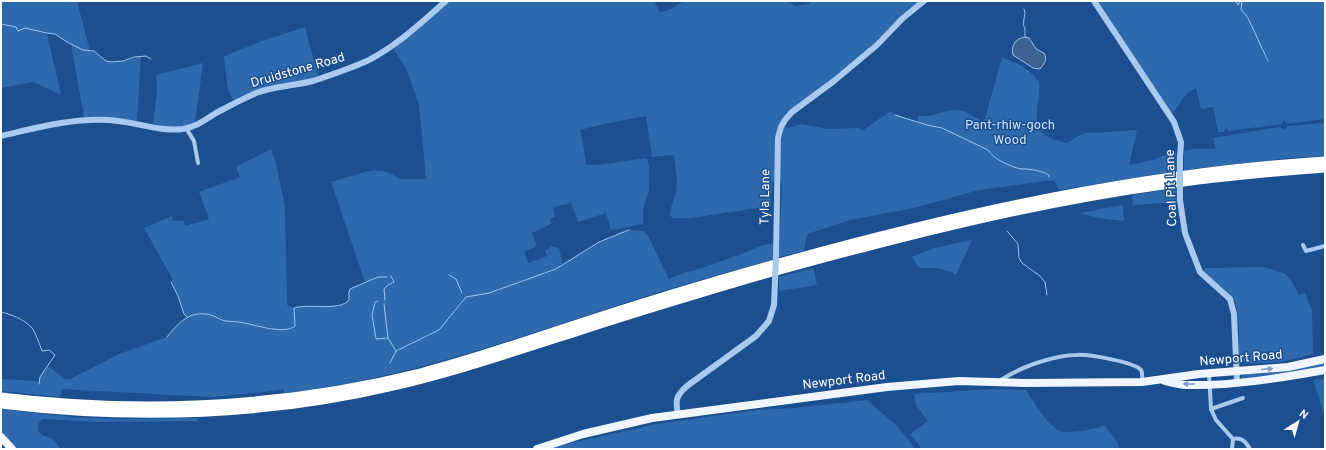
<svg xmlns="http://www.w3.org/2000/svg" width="1326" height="450" font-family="Overpass,sans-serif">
  <rect width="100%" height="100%" fill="#1b4f8f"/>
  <g fill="#2e69ad">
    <path d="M1 1H77L90 51C97 52 100 58 106 61 117 66 131 58 141 56L137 121 106 118 84 117 71 44 55 34H47L61 95 33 82 1 88Z"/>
    <path d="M450 1H654L660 12 669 10 684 1H784L791 3 795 6 810 4 809 1H921L905 12 879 41 841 72 786 115 782 120 775 179 772 184 771 206 691 218H673L670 216C670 206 675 199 676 191 678 179 675 167 674 155L652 157 646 116 604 124 580 130 584 149 586 165H598L647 158 649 167V190L643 209V224L611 230 606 213 578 222 571 203 553 207 555 217 550 218 551 224 532 233 537 246 524 252 528 263 547 256 545 250 550 248 549 246 559 248 563 264 599 242 623 231 629 230 644 231 648 236 669 279 686 272 702 268 736 256 764 245 774 243 773 260C711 276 649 295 588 315 488 348 389 381 284 393V389L256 393 211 397 62 389 60 397 1 391V379L34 381 39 382 40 377 48 366 65 379H70L119 354 167 337 175 327 187 317 184 314 178 296 171 282 173 280 144 228 172 216 173 221H184L185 226 209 219 199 192 240 177 236 167 271 149 276 163 285 207 287 305 294 308 300 306 342 305C353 300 345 295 350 289 354 286 361 284 365 282L331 182 365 172 374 170 385 171 401 179H426L419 104 405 66 393 49 410 36Z"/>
    <polygon points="1097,1 1325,1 1325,119 1287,124 1285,121 1283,121 1282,124 1228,131 1227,129 1225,129 1224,132 1218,132 1213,107 1201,109 1196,88 1187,93 1172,114"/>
    <polygon points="305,27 318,75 313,79 253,92 233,100 228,90 224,56 265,40"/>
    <path d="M1002 57C1015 63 1030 68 1038 81 1040 84 1039 89 1039 93 1039 99 1037 105 1037 112 1035 133 1047 139 1067 143 1076 138 1082 131 1093 133L1137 130 1129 165 1152 160 1176 151 1178 171 1059 190 1054 180 979 190 914 208 850 220 807 234 804 251 779 257 782 185 780 180V149L784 126 788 128 801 124 828 129 858 128 862 131 889 112 918 122V116H929L950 110H956L964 111 984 122Z"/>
    <path d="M203 63 195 123C179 129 170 128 153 124L157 91 156 75Z"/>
    <polygon points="1325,123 1325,156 1290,158 1184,170 1184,151 1194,149 1216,149 1213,138 1280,127 1283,129 1287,128 1287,126"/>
    <polygon points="1177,188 1177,202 1133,205 1132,195"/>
    <polygon points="1123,205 1124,221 1098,218 1080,213"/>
    <polygon points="972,240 956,275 952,272 937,268 922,268 918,267 912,257 934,248"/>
    <path d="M1264 267 1286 274 1294 285 1298 295 1305 293 1312 311 1313 354 1281 362 1239 364C1238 346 1243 309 1230 295 1222 286 1211 280 1203 270L1206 268Z"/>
    <polygon points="813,268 817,285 779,291 779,277"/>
    <path d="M1325 362V366C1298 371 1270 376 1243 378L1241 377 1242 375 1295 369Z"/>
    <polygon points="1325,379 1325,416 1313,380"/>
    <path d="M993 389 1026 390C1034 402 1045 421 1056 429 1066 436 1095 429 1105 425L1118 443 1119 449H922L910 434 928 421 916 405 914 394Z"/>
    <polygon points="867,400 898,427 915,449 550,449 557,446 657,424 757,410 794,408"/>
    <polygon points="1,409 72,417 125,419 197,418 198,421 102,422 43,419 38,424 38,431 42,435 53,439 61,449 17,449 1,431"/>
  </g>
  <path fill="#3c6290" stroke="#9cc4f0" d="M1025 37 1029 38 1036 49 1044 53C1048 60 1044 63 1040 69L1033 68 1013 55C1011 45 1015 39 1025 37Z"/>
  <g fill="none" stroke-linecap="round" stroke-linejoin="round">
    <g stroke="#9cc4f0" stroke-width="1">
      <polyline points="1236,1 1238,5 1241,1"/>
      <polyline points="1242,1 1241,9 1248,18 1268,61"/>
      <polyline points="1024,9 1025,13 1023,25 1025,28 1025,37"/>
      <polyline points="1,24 16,27 18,31 25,28 47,33 55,34 67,42 83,50 94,51 106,61 112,62 123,61 134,57 146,56 151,59"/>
      <path d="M895 115 927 125 942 128 988 150C995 160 1006 164 1017 168 1020 169 1024 169 1027 169 1035 170 1042 171 1049 175V177"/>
      <polyline points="1007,231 1018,244 1019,258 1022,263 1040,276 1045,282 1047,295"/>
      <polyline points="449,275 456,279 462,293"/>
      <polyline points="171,282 178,296 184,314 187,317"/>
      <polyline points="385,300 384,289 388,285 394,282 391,276"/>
      <polyline points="378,301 375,302 372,315 376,339 388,338"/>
      <polyline points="384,304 388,338 396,351"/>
      <path d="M1 312C11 314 25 320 32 328 35 332 40 345 42 351L49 350 55 355 40 377 39 384"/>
      <path d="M167 337C176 325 188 312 205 314 212 314 218 319 225 321 231 322 238 321 244 323 256 325 285 335 295 326L294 308C309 303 339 312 349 300V292L350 289 378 277H387"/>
      <polyline points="390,363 396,351 439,330 466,297 489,293 556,269 599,242 629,230"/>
    </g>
    <g stroke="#a9c9ee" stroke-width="4">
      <polyline points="186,128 194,141 198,163"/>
      <polyline points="1303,245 1306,251 1325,246"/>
      <path d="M1209 374 1211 409 1216 420 1233 439C1242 437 1246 442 1250 449"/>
      <path d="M999 381C1012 373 1028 365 1043 361 1053 358 1066 355 1076 355 1087 354 1135 362 1141 370 1143 373 1142 378 1142 382"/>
      <polyline points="1211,409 1243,398"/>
      <polyline points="1232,449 1233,439"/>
    </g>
    <g stroke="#a9c9ee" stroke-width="6">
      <polyline points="1094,1 1174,122 1181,142 1180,158"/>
      <path d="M1 136C36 128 72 118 108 120 134 121 158 132 183 129 196 127 205 120 216 113 229 106 243 99 256 93 274 86 294 86 313 81 331 75 352 68 369 60 398 45 422 22 446 1"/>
      <polyline points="1180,200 1185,233 1200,272 1230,299 1234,314 1237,382"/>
      <polyline points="776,258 778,138 781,127 785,120 792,112 834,81 877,45 903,18 924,1"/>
      <path d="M678 414C675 400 676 396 687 386L756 336 769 321 774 305 775 281"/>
    </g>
    <g stroke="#f0f6ff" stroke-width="8">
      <path d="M1165 381C1172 383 1179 385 1187 385 1233 386 1280 378 1325 370"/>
      <polyline points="537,449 583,434 652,418 887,387 959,381 1025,383 1142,382 1199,374 1288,367 1325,359"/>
    </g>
    <polyline stroke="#f8faff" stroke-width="8" points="1,437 12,449"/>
    <g stroke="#fff" stroke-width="9">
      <path d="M1 397C141 414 283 407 420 373 466 361 511 346 556 331 610 313 664 296 719 280 917 223 1119 174 1325 161"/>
      <path d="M1 404C132 420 265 416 393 386 455 372 515 351 576 332 636 312 697 294 758 276 891 239 1026 204 1163 185 1216 177 1271 172 1325 168"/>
    </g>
    <g stroke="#a9c9ee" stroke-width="6">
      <polyline points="1180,158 1180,200"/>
      <polyline points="775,281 776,258"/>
    </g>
  </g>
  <defs><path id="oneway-solid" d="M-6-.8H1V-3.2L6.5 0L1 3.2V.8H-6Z"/></defs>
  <g fill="#7b9ac1">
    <use href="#oneway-solid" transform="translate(1267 369) rotate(-5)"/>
    <use href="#oneway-solid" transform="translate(1189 384) rotate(180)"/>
  </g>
  <g text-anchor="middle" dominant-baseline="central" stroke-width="3" stroke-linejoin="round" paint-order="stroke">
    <g font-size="13" fill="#fff" stroke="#1b4f8f">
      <text transform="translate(298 71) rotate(-16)">Druidstone Road</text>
      <text transform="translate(1172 188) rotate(-92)">Coal Pit Lane</text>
      <text transform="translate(766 197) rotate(-89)">Tyla Lane</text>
      <text transform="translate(1241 359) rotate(-5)">Newport Road</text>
      <text transform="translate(844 381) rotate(-7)">Newport Road</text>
    </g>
    <g font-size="13" fill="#cfe3fa" stroke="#1b4f8f">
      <text x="1010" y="126">Pant-rhiw-goch<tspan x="1010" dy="15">Wood</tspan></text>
    </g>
  </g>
  <rect width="1326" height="450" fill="none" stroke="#ffffff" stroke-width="4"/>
  <g transform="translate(1298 422) rotate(37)" stroke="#1b4f8f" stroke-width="3" paint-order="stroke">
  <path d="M0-3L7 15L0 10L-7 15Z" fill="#ffffff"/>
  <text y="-6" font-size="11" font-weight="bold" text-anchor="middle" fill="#ffffff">N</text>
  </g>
</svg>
